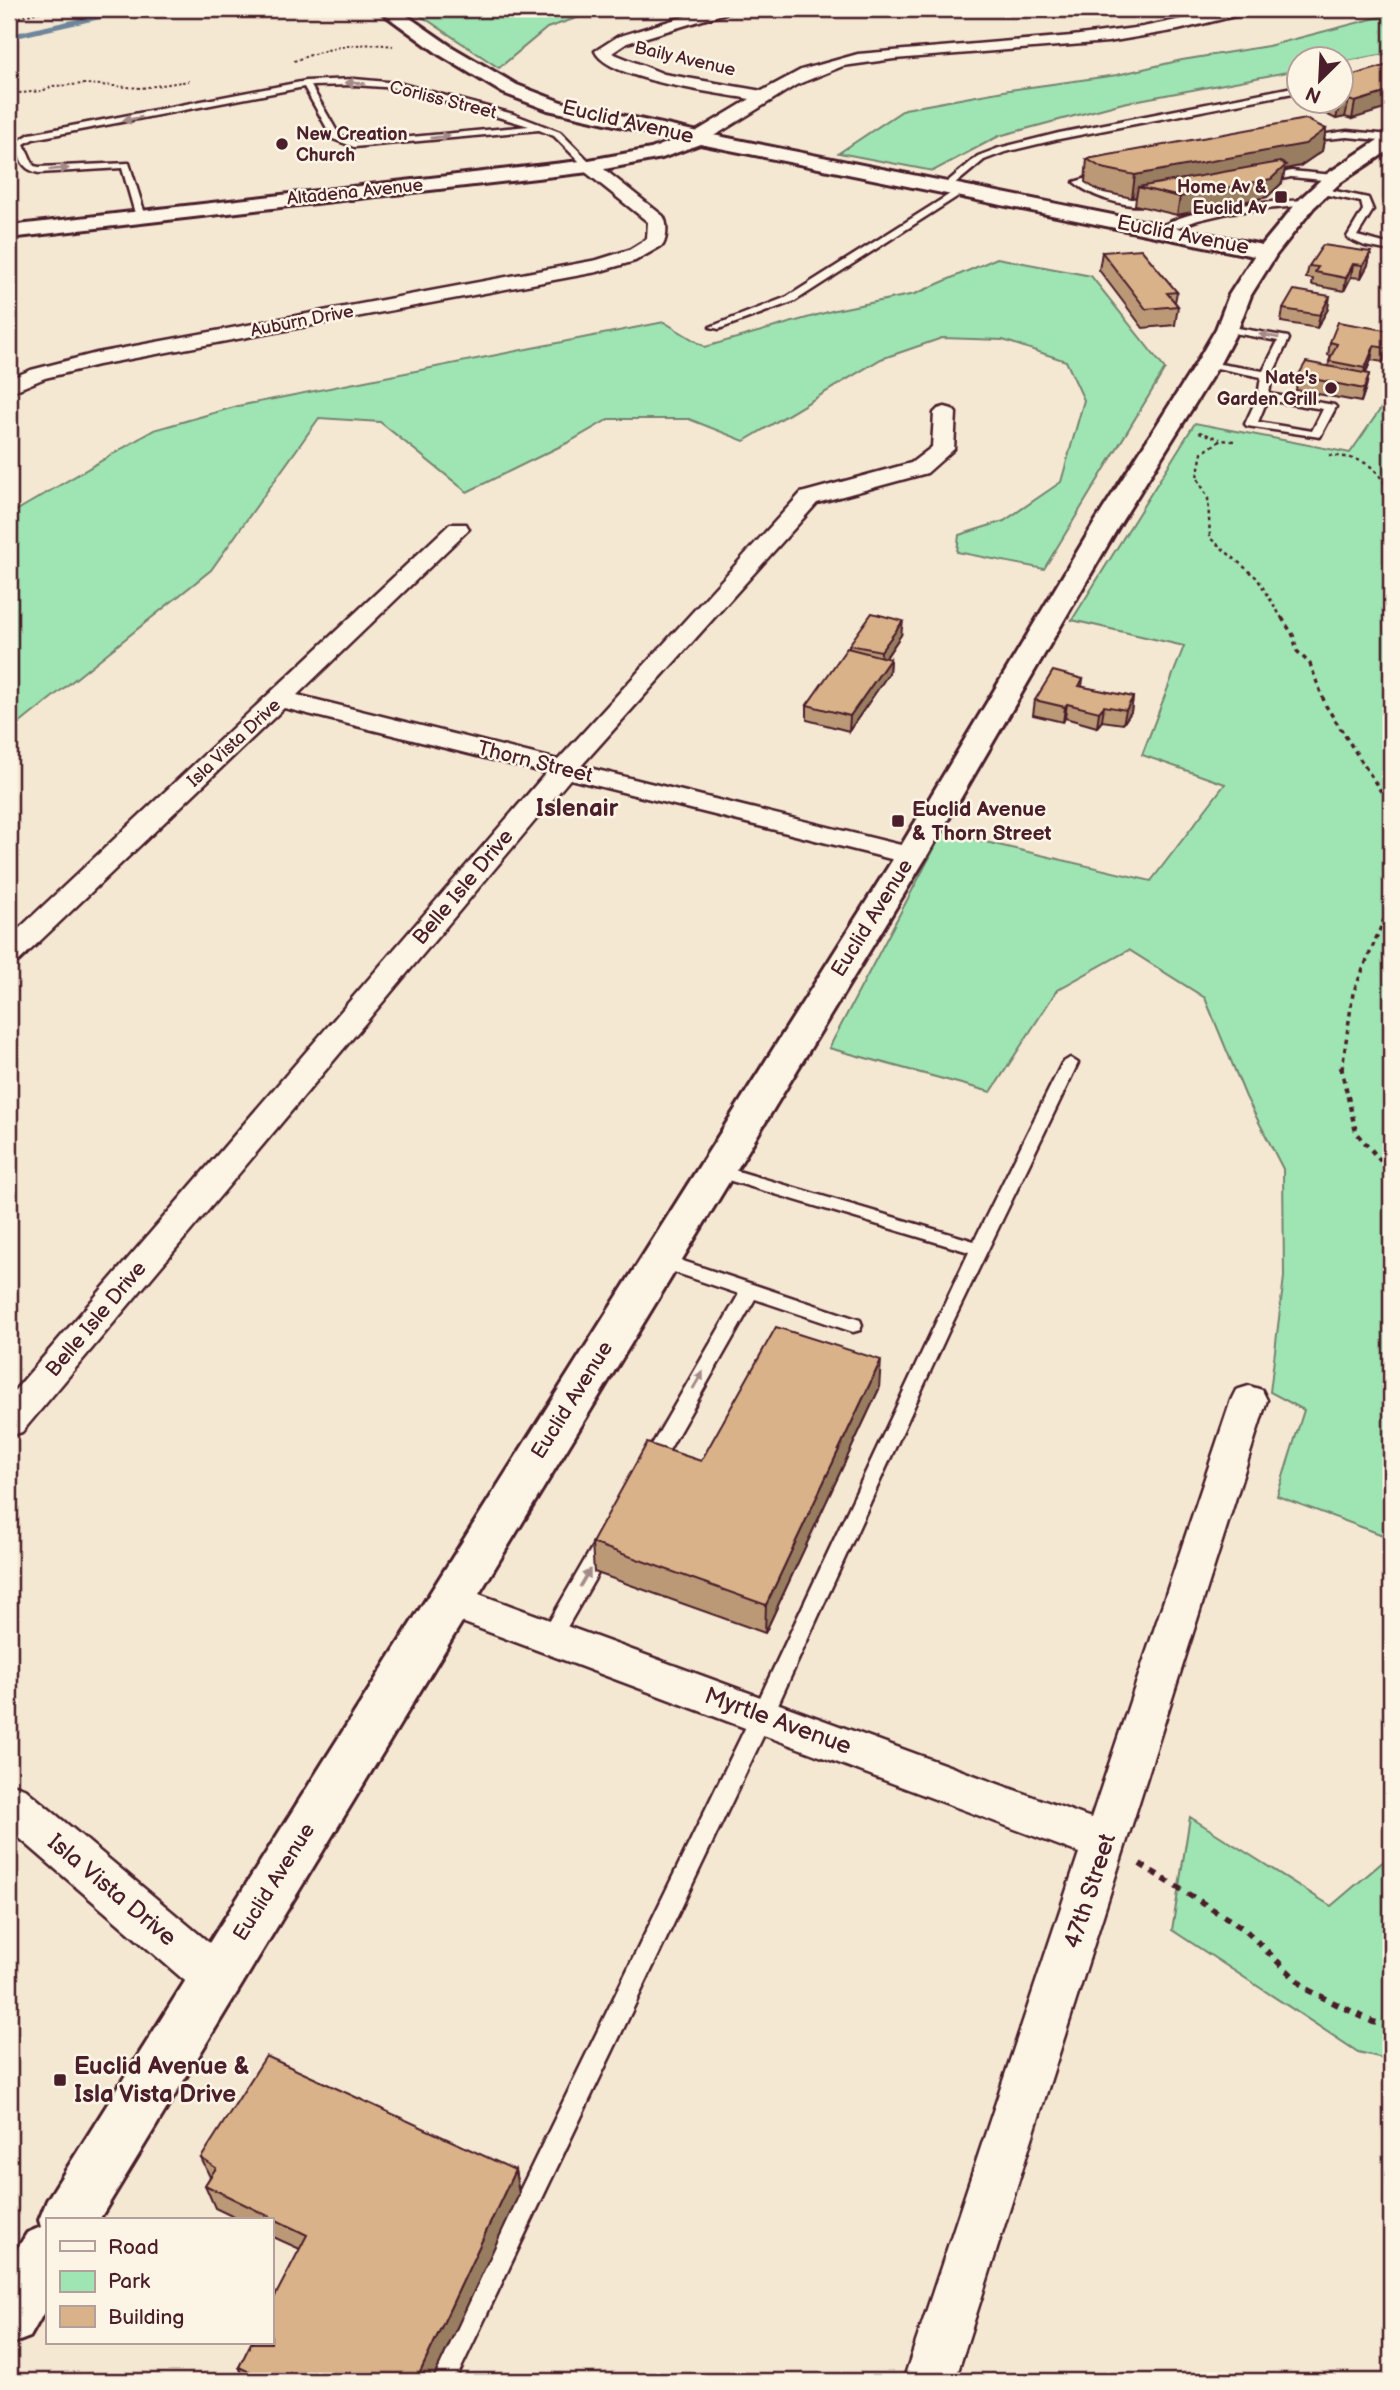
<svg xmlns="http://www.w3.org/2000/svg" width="1400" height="2390" font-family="'Balsamiq Sans',sans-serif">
  <rect width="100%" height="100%" fill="#f5e8d3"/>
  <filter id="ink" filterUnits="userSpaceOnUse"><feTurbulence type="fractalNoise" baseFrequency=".0143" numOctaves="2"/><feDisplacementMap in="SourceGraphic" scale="14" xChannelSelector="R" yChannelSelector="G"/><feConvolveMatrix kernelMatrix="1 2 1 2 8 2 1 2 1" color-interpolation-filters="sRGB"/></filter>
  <g filter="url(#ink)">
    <g fill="#9fe5b3" stroke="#74826f" stroke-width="2">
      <polygon points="411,9 603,9 547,28 499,68"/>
      <polygon points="1391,14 1391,53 1341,62 1340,60 1298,60 1298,70 1123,103 999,136 933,171 839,153 905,109 1009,90 1117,75 1182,60 1268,46"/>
      <polygon points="997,258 1091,276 1165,369 1044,569 957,552 959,535 1004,521 1061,482 1084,400 1066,361 1003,340 942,338 881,359 744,441 689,419 609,419 569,442 467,492 380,422 319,418 211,570 9,732 9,515 154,430 238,406 664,322 705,347 835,310 915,294"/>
      <polygon points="1391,394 1391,1538 1277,1496 1304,1410 1270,1392 1284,1277 1283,1169 1246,1097 1205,998 1129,950 1057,990 991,1092 829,1048 943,832 1151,881 1225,784 1142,755 1184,646 1072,620 1195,423 1350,453"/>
      <polygon points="1190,1817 1331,1906 1391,1855 1391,2060 1358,2052 1172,1930"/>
    </g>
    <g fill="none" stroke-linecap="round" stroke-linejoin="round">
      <polyline stroke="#6d869b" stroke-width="5" points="9,37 133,9"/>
      <defs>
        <g id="lane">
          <path d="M354 79 398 83 513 114 560 132 594 166 586 168 554 136 539 130 354 147 333 139 304 87 33 139 24 144 34 166 39 167 129 163 146 217 141 220 136 217 122 168 39 173C21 169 21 159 15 143L30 134 306 81ZM354 85 398 88 529 126 358 142 339 135 311 86Z"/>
          <polygon points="1298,86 1298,92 1059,139 1005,152 984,160 948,190 940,188 978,156 999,148 1059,133"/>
          <polygon points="1347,131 1391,135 1391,141 1347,137 1304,141 1300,138"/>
          <polygon points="1291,171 1334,175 1339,178 1334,181 1291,177 1262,183 1257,180"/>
          <path d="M1108 172 1113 175 1111 177 1087 183 1118 196H1159L1164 199C1140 214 1094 199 1074 182Z"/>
          <polygon points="1321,188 1368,198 1373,210 1357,236 1391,245 1391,251 1365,246 1349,239 1347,237 1363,210 1361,202 1318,193 1316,191"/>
          <polygon points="958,189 966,191 795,301 719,329 710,327 787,297"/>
          <path d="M1307 200 1312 203 1310 205 1232 212 1198 220 1159 234 1154 231C1187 206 1266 202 1307 200Z"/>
          <path d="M1227 326 1288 337 1289 339 1272 375 1269 394 1334 405 1336 407 1320 437 1247 426 1245 424 1258 396 1261 377 1202 365 1207 362 1263 371 1278 341 1223 331V327ZM1267 400 1323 409 1312 431 1258 422Z"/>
          <polygon points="1070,1058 1078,1063 949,1330 770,1722 455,2381 427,2381 754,1710 969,1252 708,1174 705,1170 714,1164 974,1241 1062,1063"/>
          <polygon points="659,1253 860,1320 862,1325 860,1330 853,1332 755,1299 656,1473 649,1475 642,1473 639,1467 739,1294 653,1265 650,1260 653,1255"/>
          <polygon points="605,1535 612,1537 615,1543 612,1549 558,1643 551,1646 544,1643 540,1637 544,1631 598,1537"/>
        </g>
        <g id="street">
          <path d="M709 9H731L729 12 627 43 612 53 664 74 762 91 801 70 858 54 1072 36 1143 27 1230 9H1253L1251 12 1178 30 1108 42 894 59 843 66 796 85 719 133 698 143 690 138 692 134 750 99C719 93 607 80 595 51L617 37Z"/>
          <path d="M589 161 595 162 663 216C668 223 667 238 663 245L635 261 597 272 98 365 45 378 9 393V379L31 370 97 353 597 260 629 250 647 239 648 222 583 170 580 166Z"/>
          <polygon points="945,407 952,409 956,413 954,449 927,473 817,503 581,766 921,850 925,856 921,862 911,864 570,779 22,1432 9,1436 9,1397 546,773 284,708 19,961 9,963 9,938 450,524 466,524 469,529 297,695 558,760 801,493 911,463 932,447 934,413 938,409"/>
          <polygon points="1249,1386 1262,1390 1267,1400 955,2381 903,2381 1079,1853 435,1612 429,1600 435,1588 449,1583 1091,1818 1231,1400 1236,1390"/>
          <polygon points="9,1783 24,1788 231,1961 238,1977 231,1993 215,1999 199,1993 9,1829"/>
        </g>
        <polygon id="secondary" points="377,9 397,9 452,47 517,85 561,102 698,132 1262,245 1300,199 1327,174 1384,136 1391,134 1391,149 1341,182 1314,207 1276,255 1251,295 1238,329 1219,365 1121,522 927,856 99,2220 47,2220 47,2307 30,2337 9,2345 9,2262 27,2233 41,2227 39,2220 47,2200 895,856 1095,522 1195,365 1216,329 1229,295 1254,256 700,144 662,158 589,172 9,238 9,226 589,160 651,149 677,139 548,110 503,93 440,55"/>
      </defs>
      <use href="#lane" stroke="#4a1f2b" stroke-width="5"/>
      <use href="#street" stroke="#4a1f2b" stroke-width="5"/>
      <use href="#secondary" stroke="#4a1f2b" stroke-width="6"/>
      <g stroke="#4a1f2b" stroke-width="2" stroke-dasharray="2.5 2.5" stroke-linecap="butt">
        <polyline points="9,20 50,9"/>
        <path d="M294 61C328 48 357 41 393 46"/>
        <polyline points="9,94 42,91 53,86 86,84 141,88 189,81"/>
      </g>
      <g stroke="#4a1f2b" stroke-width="2.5" stroke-dasharray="3.5 3.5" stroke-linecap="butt">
        <polyline points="1199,432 1220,439"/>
        <polyline points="1234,441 1221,440 1202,453 1197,477 1208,498 1210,538 1257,578 1283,620"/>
        <path d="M1329 455C1365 459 1374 462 1391 495"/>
      </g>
      <g stroke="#4a1f2b" stroke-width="3.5" stroke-dasharray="4.5 4.5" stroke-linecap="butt">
        <polyline points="1282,618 1293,635 1297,651 1310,664 1326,706 1391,807"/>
        <polyline points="1342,1069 1353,993 1391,903"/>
      </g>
      <polyline stroke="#4a1f2b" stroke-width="4.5" stroke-dasharray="5 5" stroke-linecap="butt" points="1341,1067 1356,1132 1391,1173"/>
      <polyline stroke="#4a1f2b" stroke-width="6" stroke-dasharray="7 7" stroke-linecap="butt" points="1140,1864 1244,1929 1306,1989 1373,2022 1391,2026"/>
      <use href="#lane" fill="#fcf5e5" fill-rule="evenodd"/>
      <use href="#street" fill="#fcf5e5" fill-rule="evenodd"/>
      <use href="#secondary" fill="#fcf5e5" fill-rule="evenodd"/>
    </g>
    <g fill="#b97" stroke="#4a1f2b" stroke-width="2">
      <polygon points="1391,64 1352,119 1345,117 1336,119 1307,105 1307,102 1340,102"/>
      <polygon points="1326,129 1322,151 1300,166 1285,169 1282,183 1267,197 1177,215 1135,205 1136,197 1132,198 1099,191 1085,182 1087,159"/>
      <polygon points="1102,252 1177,292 1175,302 1178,306 1175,325 1143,328 1099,270"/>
      <polygon points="1371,252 1368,265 1361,278 1351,277 1344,291 1312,285 1313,279 1306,278 1309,266"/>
      <polygon points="1283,309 1328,309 1317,328 1281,322"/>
      <polygon points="1330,342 1391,345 1383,362 1371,360 1366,373 1369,374 1366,387 1361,402 1296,390 1298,376 1328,366 1331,356 1328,355"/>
      <polygon points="901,635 886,658 890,659 889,673 849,731 807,720 807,705 849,649 849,645"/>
      <polygon points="1083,679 1082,687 1133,697 1131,712 1123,724 1102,721 1097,727 1065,718 1063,722 1033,715 1035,700"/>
      <polygon points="879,1389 765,1633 594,1572 592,1543 701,1461"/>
      <polygon points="201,2158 515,2170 519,2194 432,2381 246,2381 239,2367 300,2249 271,2236 271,2220 240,2220 215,2208 205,2185 210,2177"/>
    </g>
    <g fill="#987d61" stroke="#4a1f2b" stroke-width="2">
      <polygon points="1391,91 1391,107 1352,119 1355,102"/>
      <polygon points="1349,100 1345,117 1336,119 1340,102"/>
      <polygon points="1326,129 1322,151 1300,166 1285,169 1282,183 1267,197 1177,215 1180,197 1138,187 1136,197 1132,198 1135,175"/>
      <polygon points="1371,252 1368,265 1361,278 1363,265"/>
      <polygon points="1353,264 1351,277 1344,291 1346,278"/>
      <polygon points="1330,296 1328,309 1317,328 1320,315"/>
      <polygon points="1391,337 1391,345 1383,362 1386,348"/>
      <polygon points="1374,346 1371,360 1362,381 1365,368"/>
      <polygon points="1369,374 1366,387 1361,402 1364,389"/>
      <polygon points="903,621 901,635 880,666 881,651"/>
      <polygon points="890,659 889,673 849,731 850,716"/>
      <polygon points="1133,697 1131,712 1123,724 1126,710"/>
      <polygon points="1067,704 1065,718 1063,722 1065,707"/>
      <polygon points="1104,706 1102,721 1097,727 1099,712"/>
      <polygon points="881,1360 879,1389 765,1633 766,1605"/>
      <polygon points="515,2170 519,2194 432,2381 416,2381"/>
    </g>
    <g fill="#d9b28a" stroke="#4a1f2b" stroke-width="2">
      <polygon points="1391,64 1391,91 1355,102 1349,100 1340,102 1338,102 1340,102 1340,79"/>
      <polygon points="1306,119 1326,129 1305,144 1135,175 1102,168 1087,159"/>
      <polygon points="1280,162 1286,165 1271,179 1180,197 1138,187"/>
      <polygon points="1323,245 1371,252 1363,265 1353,264 1346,278 1315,272 1318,267 1309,266"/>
      <polygon points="1141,249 1177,292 1167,293 1178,306 1146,309 1102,252"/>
      <polygon points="1294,290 1330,296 1320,315 1283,309"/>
      <polygon points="1338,322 1391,331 1391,337 1386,348 1374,346 1365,368 1329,361 1337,344 1330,342"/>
      <polygon points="1306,362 1369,374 1364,389 1298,376"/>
      <polygon points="872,613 903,621 881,651 849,645"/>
      <polygon points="847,648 890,659 850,716 807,705"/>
      <polygon points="1053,671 1083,679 1079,686 1133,697 1126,710 1104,706 1099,712 1067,704 1065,707 1035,700"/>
      <polygon points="776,1327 881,1360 766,1605 592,1543 647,1443 701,1461"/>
      <polygon points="266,2056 515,2170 416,2381 269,2381 239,2367 251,2343 271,2343 271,2304 307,2235 205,2185 216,2168 201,2158"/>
    </g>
    <defs><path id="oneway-solid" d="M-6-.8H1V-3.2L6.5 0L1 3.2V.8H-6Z" transform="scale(1.75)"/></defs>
    <g fill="#a38a88">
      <use href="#oneway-solid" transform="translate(355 83) rotate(-177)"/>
      <use href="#oneway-solid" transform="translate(132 119) rotate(170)"/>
      <use href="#oneway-solid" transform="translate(440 137) rotate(-6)"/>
      <use href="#oneway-solid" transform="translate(59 169) rotate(-4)"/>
      <use href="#oneway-solid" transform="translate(1269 336) rotate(-170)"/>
      <use href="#oneway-solid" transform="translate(698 1380) rotate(-60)"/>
      <use href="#oneway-solid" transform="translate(585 1578) rotate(-60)"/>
    </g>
  </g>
  <g fill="#4a1f2b" stroke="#fcf5e5" stroke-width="2.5">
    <circle cx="282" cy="144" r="7"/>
    <rect x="1274" y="190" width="14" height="14" rx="3.5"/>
    <circle cx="1331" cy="388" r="7"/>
    <rect x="891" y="814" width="14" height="14" rx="3.5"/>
    <rect x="53" y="2073" width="14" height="14" rx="3.5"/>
  </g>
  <g text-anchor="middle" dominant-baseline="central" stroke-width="5" stroke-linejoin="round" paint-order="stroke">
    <g font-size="18" fill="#4a1f2b" stroke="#fcf5e5">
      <text transform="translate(685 59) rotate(13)">Baily Avenue</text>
      <text transform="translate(443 100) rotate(14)">Corliss Street</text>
      <text transform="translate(355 192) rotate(-6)">Altadena Avenue</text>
      <text transform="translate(302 321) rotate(-11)">Auburn Drive</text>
      <text transform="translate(234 743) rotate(-43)">Isla Vista Drive</text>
    </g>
    <g font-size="18" font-weight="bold" fill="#4a1f2b" stroke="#fcf5e5" text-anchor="end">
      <text x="296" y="134" text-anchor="start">New Creation<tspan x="296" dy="21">Church</tspan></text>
      <text x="1267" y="187">Home Av &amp;<tspan x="1267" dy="21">Euclid Av</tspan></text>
      <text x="1317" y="378">Nate's<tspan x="1317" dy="21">Garden Grill</tspan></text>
    </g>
    <g font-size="21" fill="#4a1f2b" stroke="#fcf5e5">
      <text transform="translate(628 122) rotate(13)">Euclid Avenue</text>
      <text transform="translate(1183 235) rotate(11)">Euclid Avenue</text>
      <text transform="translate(535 762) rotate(14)">Thorn Street</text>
      <text transform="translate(463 887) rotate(-50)">Belle Isle Drive</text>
      <text transform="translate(872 918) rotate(-58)">Euclid Avenue</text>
      <text transform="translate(96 1319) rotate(-50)">Belle Isle Drive</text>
      <text transform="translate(572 1400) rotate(-58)">Euclid Avenue</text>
      <text transform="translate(274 1882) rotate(-58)">Euclid Avenue</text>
    </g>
    <g font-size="21" font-weight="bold" fill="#4a1f2b" stroke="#fcf5e5" text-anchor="start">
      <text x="912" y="809">Euclid Avenue<tspan x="912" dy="24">&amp; Thorn Street</tspan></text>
    </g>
    <g font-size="24" font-weight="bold" fill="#4a1f2b" stroke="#fcf5e5">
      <text x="577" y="808">Islenair</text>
    </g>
    <g font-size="24" fill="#4a1f2b" stroke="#fcf5e5">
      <text transform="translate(778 1721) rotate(20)">Myrtle Avenue</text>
      <text transform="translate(112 1890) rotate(40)">Isla Vista Drive</text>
      <text transform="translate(1090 1891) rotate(-72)">47th Street</text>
    </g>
    <g font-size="24" font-weight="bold" fill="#4a1f2b" stroke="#fcf5e5" text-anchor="start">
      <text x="74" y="2066">Euclid Avenue &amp;<tspan x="74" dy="28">Isla Vista Drive</tspan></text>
    </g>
  </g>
  <rect width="1400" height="2390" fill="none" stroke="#fcf5e5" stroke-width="35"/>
  <rect x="18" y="18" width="1365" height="2355" fill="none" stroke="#4a1f2b" stroke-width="2.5" filter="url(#ink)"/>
  <rect x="46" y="2218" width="228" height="126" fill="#fcf5e5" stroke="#b59f9b" stroke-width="2"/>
  <rect x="60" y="2241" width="35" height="10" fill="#fcf5e5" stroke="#b59f9b" stroke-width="2"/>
  <text x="108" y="2254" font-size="21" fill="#4a1f2b">Road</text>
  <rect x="60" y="2271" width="35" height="21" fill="#9fe5b3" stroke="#b59f9b" stroke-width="2"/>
  <text x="108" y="2288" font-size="21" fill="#4a1f2b">Park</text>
  <rect x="60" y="2306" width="35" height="21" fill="#d9b28a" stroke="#b59f9b" stroke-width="2"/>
  <text x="108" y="2324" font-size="21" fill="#4a1f2b">Building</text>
  <g transform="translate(1320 80) rotate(204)"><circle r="33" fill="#fcf5e5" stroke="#b59f9b" stroke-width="2"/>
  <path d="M0-5L12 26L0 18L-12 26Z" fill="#4a1f2b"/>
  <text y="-10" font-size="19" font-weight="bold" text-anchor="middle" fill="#4a1f2b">N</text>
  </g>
</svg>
